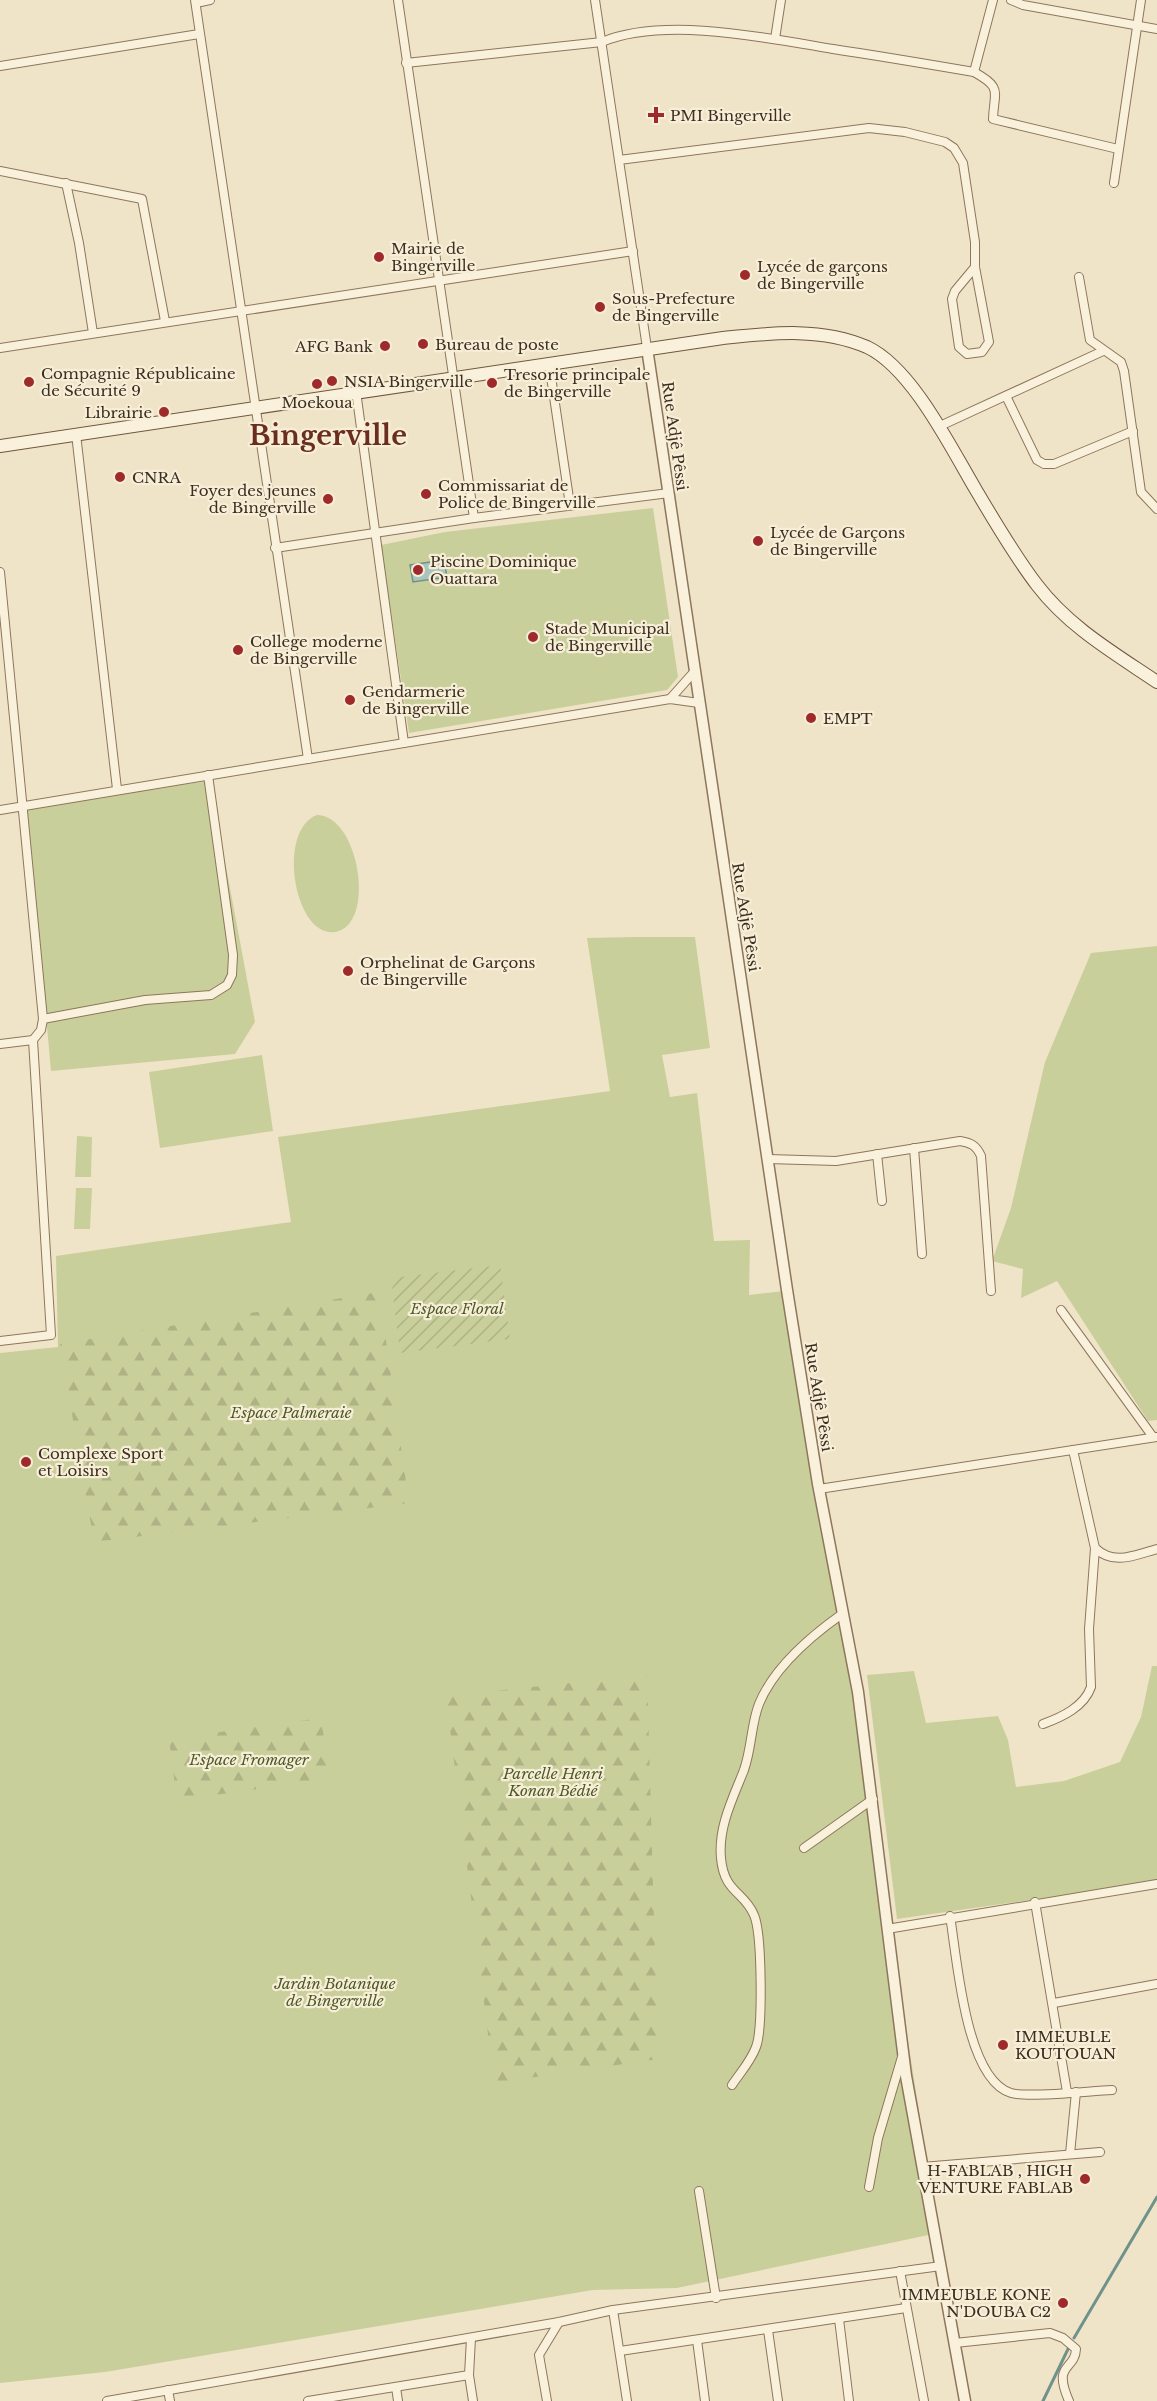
<svg xmlns="http://www.w3.org/2000/svg" width="1157" height="2401" font-family="'Libre Baskerville',serif">
  <defs>
    <pattern id="forest-firs" width="22" height="20" patternUnits="userSpaceOnUse" patternTransform="scale(1.5)"><rect width="22" height="20" fill="#c9cf9b"/><path d="M5 1l3.5 6h-7zM16 11l3.5 6h-7z" fill="#aeb285"/></pattern>
    <pattern id="garden-furrows" width="10" height="10" patternUnits="userSpaceOnUse" patternTransform="scale(1.5)"><rect width="10" height="10" fill="#c9cf9b"/><path d="M-1 1l2-2M0 10L10 0M9 11l2-2" fill="none" stroke="#aeb285"/></pattern>
  </defs>
  <rect width="100%" height="100%" fill="#f0e4c8"/>
  <g fill="#c9cf9b">
    <polygon points="653,508 678,677 667,690 409,733 381,545 445,532"/>
    <polygon points="210,781 255,1022 235,1054 51,1071 27,804"/>
    <path d="M317 815C359 815 377 925 335 932 294 938 276 830 317 815Z"/>
    <polygon points="635,937 695,937 710,1048 662,1055 670,1097 697,1093 714,1241 750,1240 749,1295 784,1291 821,1484 938,2233 677,2288 593,2290 105,2372 0,2383 0,1353 58,1347 56,1256 291,1222 278,1137 610,1091 587,938"/>
    <polygon points="1157,946 1157,1420 1148,1421 1057,1281 1021,1298 1023,1269 992,1261 1011,1208 1045,1062 1091,953"/>
    <polygon points="262,1055 273,1131 160,1148 149,1072"/>
    <polygon points="77,1136 92,1137 91,1177 75,1177"/>
    <polygon points="76,1188 92,1188 90,1229 74,1229"/>
    <polygon points="1152,1666 1157,1666 1157,1882 897,1919 867,1675 914,1671 926,1723 998,1716 1008,1740 1016,1787 1064,1781 1120,1762 1141,1717"/>
  </g>
  <g fill="url(#forest-firs)">
    <polygon points="379,1292 409,1503 94,1542 60,1344"/>
    <polygon points="647,1675 658,2059 494,2083 446,1696"/>
    <polygon points="321,1718 330,1779 177,1800 169,1739"/>
  </g>
  <polygon fill="url(#garden-furrows)" points="500,1265 510,1339 400,1353 392,1288 400,1277"/>
  <polygon fill="#a9c4bc" stroke="#6f938a" stroke-width="1.5" points="444,560 447,577 413,582 410,565"/>
  <g fill="none" stroke-linecap="round" stroke-linejoin="round">
    <g stroke="#6f938a" stroke-width="3">
      <polyline points="1074,2338 1157,2197"/>
      <polyline points="1043,2401 1069,2347"/>
    </g>
    <defs>
      <g id="minor">
        <polyline points="195,0 308,759"/>
        <polyline points="398,0 474,518"/>
        <polyline points="595,0 647,348"/>
        <polyline points="1011,0 1023,5 1157,29"/>
        <polyline points="196,3 210,0"/>
        <polyline points="775,39 781,0"/>
        <path d="M406 63 602 42C664 16 767 38 833 49 880 56 927 64 974 72 1003 88 994 91 993 119L1118 149"/>
        <polyline points="0,66 199,34"/>
        <polyline points="974,72 993,0"/>
        <polyline points="619,160 869,128 905,132 945,142 954,148 963,163 975,242 975,267 989,342 982,352 967,354 959,347 952,299 955,291 975,267"/>
        <polyline points="0,171 142,199 165,321"/>
        <polyline points="66,183 79,243 93,333"/>
        <polyline points="1114,183 1141,0"/>
        <polyline points="1079,277 1090,340 1121,362 1124,371 1141,492 1157,509"/>
        <polyline points="0,348 633,251"/>
        <polyline points="549,363 570,505"/>
        <polyline points="356,391 404,743"/>
        <polyline points="1006,396 1037,460 1044,464 1054,464 1133,431"/>
        <polyline points="940,426 1103,351"/>
        <polyline points="76,434 117,789"/>
        <polyline points="275,548 474,518 669,493"/>
        <polyline points="0,572 43,1019 41,1030 33,1040 51,1335 0,1341"/>
        <polyline points="670,699 694,672"/>
        <polyline points="0,810 670,699 699,703"/>
        <polyline points="43,1019 145,1000 211,995 227,985 232,975 233,955 208,775"/>
        <polyline points="0,1044 33,1040"/>
        <polyline points="914,1148 922,1254"/>
        <polyline points="877,1154 882,1201"/>
        <path d="M768 1159 836 1161 960 1141C971 1143 976 1145 981 1156L991 1291"/>
        <polyline points="1061,1310 1153,1437"/>
        <polyline points="819,1489 1157,1437"/>
        <path d="M1095 1548C1114 1566 1135 1555 1157 1549"/>
        <path d="M1043 1724C1062 1717 1084 1707 1091 1687L1089 1629 1095 1548 1073 1450"/>
        <polyline points="804,1848 873,1799"/>
        <polyline points="1035,1902 1067,2092"/>
        <path d="M950 1916C957 1957 965 2079 1011 2093 1028 2098 1089 2091 1112 2090"/>
        <polyline points="887,1929 1157,1884"/>
        <polyline points="1054,2003 1157,1984"/>
        <path d="M732 2085C740 2073 751 2061 756 2047 763 2029 762 1933 754 1915 744 1891 724 1893 721 1858 718 1827 733 1798 744 1770 752 1747 751 1724 759 1704 774 1667 811 1636 842 1614"/>
        <polyline points="1070,2154 1076,2092"/>
        <polyline points="922,2167 1100,2152"/>
        <polyline points="869,2187 878,2138 902,2057"/>
        <polyline points="699,2191 716,2298"/>
        <polyline points="900,2271 924,2401"/>
        <polyline points="613,2310 627,2401"/>
        <polyline points="839,2319 849,2401"/>
        <polyline points="768,2330 778,2401"/>
        <polyline points="471,2338 469,2375 473,2401"/>
        <polyline points="697,2340 705,2401"/>
        <path d="M955 2343 1050 2333 1063 2338 1076 2349C1075 2371 1052 2362 1069 2401"/>
        <polyline points="620,2351 906,2308"/>
        <polyline points="396,2387 398,2401"/>
        <polyline points="168,2390 170,2401"/>
        <polyline points="107,2401 559,2322 613,2310 941,2266"/>
        <polyline points="308,2401 469,2375"/>
        <polyline points="547,2401 539,2355 559,2322"/>
      </g>
      <polyline id="tertiary" points="647,348 787,1290 818,1484 858,1692 906,2076 965,2401"/>
      <path id="secondary" d="M0 446 723 338C771 333 821 327 867 347 912 368 951 448 976 490 995 522 1014 555 1037 585 1069 627 1114 653 1157 682"/>
    </defs>
    <use href="#minor" stroke="#8d765c" stroke-width="10"/>
    <use href="#tertiary" stroke="#8d765c" stroke-width="13"/>
    <use href="#secondary" stroke="#6f573f" stroke-width="14"/>
    <use href="#minor" stroke="#faf1dc" stroke-width="8"/>
    <use href="#tertiary" stroke="#faf1dc" stroke-width="10"/>
    <use href="#secondary" stroke="#faf1dc" stroke-width="12"/>
  </g>
  <g fill="#9e2a2b" stroke="#f7eed8" stroke-width="2">
    <path d="M653 106h6v6h6v6h-6v6h-6v-6h-6v-6h6z"/>
    <circle cx="379" cy="257" r="6"/>
    <circle cx="745" cy="275" r="6"/>
    <circle cx="600" cy="307" r="6"/>
    <circle cx="423" cy="344" r="6"/>
    <circle cx="385" cy="346" r="6"/>
    <circle cx="332" cy="381" r="6"/>
    <circle cx="29" cy="382" r="6"/>
    <circle cx="492" cy="383" r="6"/>
    <circle cx="317" cy="384" r="6"/>
    <circle cx="164" cy="412" r="6"/>
    <circle cx="120" cy="477" r="6"/>
    <circle cx="426" cy="494" r="6"/>
    <circle cx="328" cy="499" r="6"/>
    <circle cx="758" cy="541" r="6"/>
    <circle cx="418" cy="570" r="6"/>
    <circle cx="533" cy="637" r="6"/>
    <circle cx="238" cy="650" r="6"/>
    <circle cx="350" cy="700" r="6"/>
    <circle cx="811" cy="718" r="6"/>
    <circle cx="348" cy="971" r="6"/>
    <circle cx="26" cy="1462" r="6"/>
    <circle cx="1003" cy="2045" r="6"/>
    <circle cx="1085" cy="2179" r="6"/>
    <circle cx="1063" cy="2303" r="6"/>
  </g>
  <g text-anchor="middle" dominant-baseline="central" stroke-width="4.5" stroke-linejoin="round" paint-order="stroke">
    <g font-size="15" fill="#3d2e20" stroke="#f7eed8" text-anchor="start">
      <text x="670" y="115">PMI Bingerville</text>
      <text x="391" y="248">Mairie de<tspan x="391" dy="17">Bingerville</tspan></text>
      <text x="757" y="266">Lycée de garçons<tspan x="757" dy="17">de Bingerville</tspan></text>
      <text x="612" y="298">Sous-Prefecture<tspan x="612" dy="17">de Bingerville</tspan></text>
      <text x="435" y="344">Bureau de poste</text>
      <text x="373" y="346" text-anchor="end">AFG Bank</text>
      <text x="41" y="373">Compagnie Républicaine<tspan x="41" dy="17">de Sécurité 9</tspan></text>
      <text x="504" y="374">Tresorie principale<tspan x="504" dy="17">de Bingerville</tspan></text>
      <text x="344" y="381">NSIA Bingerville</text>
      <text x="317" y="402" text-anchor="middle">Moekoua</text>
      <text x="152" y="412" text-anchor="end">Librairie</text>
      <text x="132" y="477">CNRA</text>
      <text x="438" y="485">Commissariat de<tspan x="438" dy="17">Police de Bingerville</tspan></text>
      <text x="316" y="490" text-anchor="end">Foyer des jeunes<tspan x="316" dy="17">de Bingerville</tspan></text>
      <text x="770" y="532">Lycée de Garçons<tspan x="770" dy="17">de Bingerville</tspan></text>
      <text x="430" y="561">Piscine Dominique<tspan x="430" dy="17">Ouattara</tspan></text>
      <text x="545" y="628">Stade Municipal<tspan x="545" dy="17">de Bingerville</tspan></text>
      <text x="250" y="641">College moderne<tspan x="250" dy="17">de Bingerville</tspan></text>
      <text x="362" y="691">Gendarmerie<tspan x="362" dy="17">de Bingerville</tspan></text>
      <text x="823" y="718">EMPT</text>
      <text x="360" y="962">Orphelinat de Garçons<tspan x="360" dy="17">de Bingerville</tspan></text>
      <text x="38" y="1453">Complexe Sport<tspan x="38" dy="17">et Loisirs</tspan></text>
      <text x="1015" y="2036">IMMEUBLE<tspan x="1015" dy="17">KOUTOUAN</tspan></text>
      <text x="1073" y="2170" text-anchor="end">H-FABLAB , HIGH<tspan x="1073" dy="17">VENTURE FABLAB</tspan></text>
      <text x="1051" y="2294" text-anchor="end">IMMEUBLE KONE<tspan x="1051" dy="17">N'DOUBA C2</tspan></text>
    </g>
    <g font-size="15" fill="#3d2e20" stroke="#f7eed8">
      <text transform="translate(675 436) rotate(82)">Rue Adjê Pêssi</text>
      <text transform="translate(746 917) rotate(81)">Rue Adjê Pêssi</text>
      <text transform="translate(819 1397) rotate(81)">Rue Adjê Pêssi</text>
    </g>
    <g font-size="15" font-style="italic" fill="#4d5a26" stroke="#f7eed8">
      <text x="457" y="1308">Espace Floral</text>
      <text x="291" y="1412">Espace Palmeraie</text>
      <text x="249" y="1759">Espace Fromager</text>
      <text x="553" y="1773">Parcelle Henri<tspan x="553" dy="17">Konan Bédié</tspan></text>
      <text x="335" y="1983">Jardin Botanique<tspan x="335" dy="17">de Bingerville</tspan></text>
    </g>
    <g font-size="27" font-weight="bold" fill="#6b2e1e" stroke="#f7eed8">
      <text x="328" y="435">Bingerville</text>
    </g>
  </g>
</svg>
